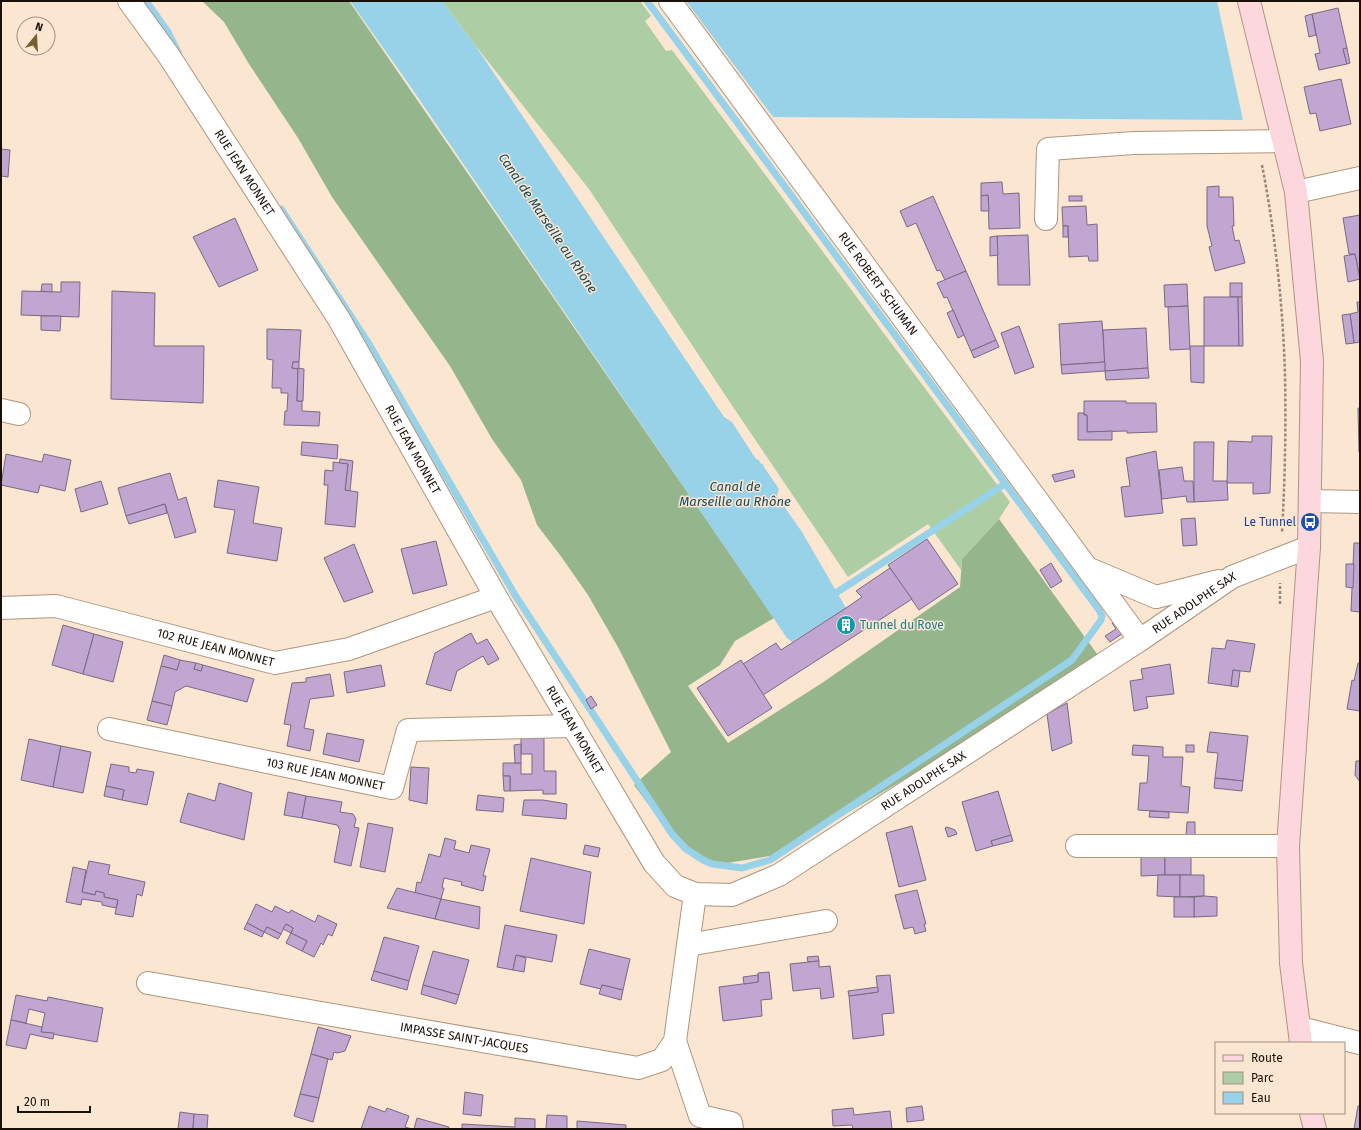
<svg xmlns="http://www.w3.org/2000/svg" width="1361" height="1130" font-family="'Fira Sans',sans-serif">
  <rect width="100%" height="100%" fill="#fbe6d2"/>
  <polygon fill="#adcea5" points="442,1 640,1 651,16 645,21 666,51 672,50 1010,502 999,519 962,559 961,570 928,524 848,577 727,398 589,189 475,45"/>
  <polygon fill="#95b58c" points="202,1 349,1 774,618 735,641 720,665 688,686 728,743 822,683 960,587 962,559 999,519 1103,662 776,855 721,864 683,851 634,785 671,752 619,649 588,595 560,555 537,525 521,480 492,439 450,366 332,197 298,138 249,64 224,22"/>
  <g fill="#98d2e9">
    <polygon points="350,1 442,1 475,45 724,417 732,422 756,459 759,460 760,463 763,464 764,467 779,489 777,496 802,532 846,608 792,642 787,638 408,83"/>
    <polygon points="686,1 1217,1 1243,120 773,117"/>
  </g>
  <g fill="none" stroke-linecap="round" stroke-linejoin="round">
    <g stroke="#98d2e9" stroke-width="7">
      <polyline points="146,1 168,32 178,52"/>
      <polyline points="281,209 369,344 515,595 672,834 686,849 703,860 712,864 742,868 770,860 1072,660 1101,620 1102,616 1099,610 647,1"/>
      <polyline points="831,596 1005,484"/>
    </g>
  </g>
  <g fill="#c1a6d1" stroke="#796983">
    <polygon points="1338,8 1347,48 1343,49 1347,64 1319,70 1315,54 1320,53 1312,14"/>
    <polygon points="1312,14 1316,35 1309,37 1305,16"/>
    <polygon points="1347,48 1350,63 1347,64 1343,49"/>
    <polygon points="1341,79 1351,124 1320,131 1316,113 1310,114 1304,87"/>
    <polygon points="1,149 10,150 8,177 1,176"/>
    <polygon points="1002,182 1003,194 1019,193 1020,228 989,229 988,195 981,196 981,183"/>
    <polygon points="1219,186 1219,197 1233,197 1234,226 1232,226 1235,241 1239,240 1245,263 1215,271 1209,247 1212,246 1207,226 1207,187"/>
    <polygon points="988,195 989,211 981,211 981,196"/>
    <polygon points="933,196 966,271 945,280 940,270 937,271 916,223 907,227 900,211"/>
    <rect x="1069" y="196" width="13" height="5"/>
    <polygon points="1086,206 1087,225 1097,224 1098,261 1089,261 1088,256 1069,257 1068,226 1063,226 1062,207"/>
    <polygon points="1360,215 1360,279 1355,254 1349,254 1343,218"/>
    <polygon points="235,218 258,270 219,287 193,237"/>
    <rect x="1063" y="226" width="5" height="11"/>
    <polygon points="1028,235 1030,285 998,285 997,236"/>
    <polygon points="997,236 998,255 990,256 990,237"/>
    <polygon points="1355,254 1360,279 1348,282 1344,256"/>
    <polygon points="966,271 996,340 971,351 947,297 944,298 937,283"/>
    <polygon points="61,282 80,282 79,317 21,315 22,291 61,292"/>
    <rect x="1230" y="283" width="12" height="14"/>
    <polygon points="42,284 52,284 52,292 41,291"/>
    <polygon points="1187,284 1188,306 1165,307 1164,285"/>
    <polygon points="112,291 155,293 154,346 204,346 203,403 111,399"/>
    <polygon points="1204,297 1238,297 1239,346 1204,346"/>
    <polygon points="1238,297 1242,297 1243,346 1239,346"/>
    <polygon points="1357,302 1360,302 1360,342 1354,343 1350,314 1358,312"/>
    <polygon points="1188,306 1190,349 1170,350 1168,307"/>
    <polygon points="953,310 964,335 958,338 947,313"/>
    <polygon points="1350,314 1354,343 1346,344 1342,315"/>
    <polygon points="41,316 61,316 60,331 41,330"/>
    <polygon points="1102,321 1105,362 1061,365 1059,324"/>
    <polygon points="1019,326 1034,367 1015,374 1001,333"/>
    <polygon points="1146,328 1148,368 1105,371 1103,330"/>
    <polygon points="267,329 301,330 299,362 293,362 292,368 298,368 297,401 302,401 302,411 320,412 319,426 284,425 285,411 287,411 288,393 281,393 281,388 272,388 273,360 267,359"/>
    <polygon points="996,340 999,347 974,358 971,351"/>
    <polygon points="1190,346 1204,346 1204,383 1191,382"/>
    <polygon points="293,362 299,362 299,369 292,368"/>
    <polygon points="1105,362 1105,371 1062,374 1061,365"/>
    <polygon points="298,368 304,369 303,401 297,401"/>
    <polygon points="1148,368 1149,378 1106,380 1105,371"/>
    <polygon points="1084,401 1126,401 1126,403 1156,403 1157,432 1127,433 1127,431 1087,432 1087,415 1084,415"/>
    <polygon points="1358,408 1360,408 1360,452 1359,452"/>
    <polygon points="1078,413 1084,413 1084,415 1087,415 1087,432 1112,431 1112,440 1078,440"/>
    <polygon points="1252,436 1272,436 1270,493 1253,494 1253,483 1227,483 1228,441 1252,442"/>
    <polygon points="302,442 338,445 337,459 301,455"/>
    <polygon points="1194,442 1214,442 1213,481 1227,481 1228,500 1194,502"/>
    <polygon points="1156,451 1163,513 1125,517 1121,487 1130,486 1126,458"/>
    <polygon points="6,454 42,462 44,454 71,460 65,491 40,485 38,493 1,485"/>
    <polygon points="340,459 353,461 350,491 345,490 348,464 339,464"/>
    <polygon points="333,462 348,464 345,490 358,492 355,527 325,524 328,485 324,485 325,470 333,471"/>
    <polygon points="1182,467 1184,481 1193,481 1194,502 1187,502 1186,496 1162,499 1159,470"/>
    <polygon points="1073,470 1075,477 1055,482 1052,475"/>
    <polygon points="170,473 178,500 186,497 196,532 175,538 165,504 126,516 118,488"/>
    <polygon points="218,480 259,487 253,523 282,528 277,561 227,553 235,510 214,507"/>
    <polygon points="101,481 108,504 81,512 75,489"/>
    <polygon points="165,504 167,513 129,524 126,516"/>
    <polygon points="1195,518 1197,545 1183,546 1181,519"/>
    <polygon points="927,539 958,584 919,610 888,565"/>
    <polygon points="436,541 447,585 413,594 401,549"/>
    <polygon points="1354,543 1360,543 1360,612 1351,611"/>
    <polygon points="354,544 373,592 344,602 324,558"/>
    <polygon points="1051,563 1062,581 1051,588 1040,570"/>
    <polygon points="1346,564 1354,564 1353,588 1346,587"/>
    <polygon points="890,568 912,599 763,695 743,664 776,643 781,650 846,608 862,597 856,591"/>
    <polygon points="1120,619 1126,631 1110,642 1105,636 1116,629 1112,623"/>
    <polygon points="63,625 94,634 83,674 52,665"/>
    <polygon points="471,633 477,644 487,639 499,659 488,665 483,656 457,671 451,691 426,684 435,653"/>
    <polygon points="94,634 123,642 113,682 83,674"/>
    <polygon points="1227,640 1255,644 1250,672 1233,670 1231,686 1208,683 1212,648 1225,649"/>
    <polygon points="164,655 180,660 177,670 161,666"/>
    <polygon points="180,660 196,663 194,669 201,671 203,665 254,679 247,702 186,686 175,692 172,706 152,701 161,666 177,670"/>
    <polygon points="741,660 772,708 728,736 697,688"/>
    <polygon points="196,663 203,665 201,671 194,669"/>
    <polygon points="1358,663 1360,663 1360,711 1347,709 1352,680 1354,681"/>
    <polygon points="1170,664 1174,694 1146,697 1148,708 1134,711 1130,681 1143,679 1141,669"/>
    <polygon points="381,665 385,686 347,693 344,672"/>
    <polygon points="1233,670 1240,671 1238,687 1231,686"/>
    <polygon points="330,674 334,696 310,699 304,728 314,730 310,751 287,746 291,725 284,724 292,683 306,682 306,678"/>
    <polygon points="591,696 597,705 591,709 586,700"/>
    <polygon points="152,701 172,706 167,725 147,720"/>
    <polygon points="1067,703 1072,743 1052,751 1047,714"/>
    <polygon points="1210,732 1248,736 1243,781 1215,778 1218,753 1207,752"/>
    <polygon points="327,733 364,740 359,762 323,754"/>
    <polygon points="521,737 544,737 544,771 556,771 556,794 543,794 543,790 510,791 510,776 503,776 503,763 521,763 521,774 532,774 532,754 521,754"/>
    <polygon points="29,739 61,746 53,787 21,780"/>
    <polygon points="521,744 521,763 515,763 514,745"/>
    <polygon points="1133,745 1163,747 1163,757 1183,757 1181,786 1190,787 1188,813 1138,810 1140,783 1147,783 1149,756 1132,755"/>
    <rect x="1186" y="745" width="8" height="7"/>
    <polygon points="61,746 91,752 83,793 53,787"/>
    <polygon points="1356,761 1360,761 1360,782 1355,775"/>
    <polygon points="111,764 129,767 129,772 136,773 137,769 154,772 147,805 122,800 124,790 106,786"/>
    <polygon points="411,767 429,768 427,804 409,800"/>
    <polygon points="503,776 510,776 510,791 504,791"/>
    <polygon points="1215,778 1243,781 1242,791 1214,788"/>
    <polygon points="219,783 252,793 244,840 180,822 188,793 215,801"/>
    <polygon points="106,786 124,790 122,800 104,796"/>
    <polygon points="998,791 1011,835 991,841 993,846 976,851 962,802"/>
    <polygon points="288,792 306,796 302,818 284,815"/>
    <polygon points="478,795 504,798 503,812 476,810"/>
    <polygon points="306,796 342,802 340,812 353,814 356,819 354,827 359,828 351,866 334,862 340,830 337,825 302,818"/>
    <polygon points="524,800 543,800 567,804 566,819 522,815"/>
    <polygon points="1150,811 1169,812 1169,818 1149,817"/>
    <polygon points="1187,822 1195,822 1195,836 1186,836"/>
    <polygon points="368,823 393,828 385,872 360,867"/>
    <polygon points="912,826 926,880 899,887 886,833"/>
    <polygon points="947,827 955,830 957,834 948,837 945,828"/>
    <polygon points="1011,835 1013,841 993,846 991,841"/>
    <polygon points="445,838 456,841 454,849 469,853 471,845 490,849 483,876 486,876 483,891 461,885 462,882 444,878 442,888 444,888 441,899 415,893 417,882 421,883 429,854 440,857"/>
    <polygon points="585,845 600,848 598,857 583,854"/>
    <polygon points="1141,854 1165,854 1165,875 1141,876"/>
    <rect x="1165" y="854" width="26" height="21"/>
    <polygon points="531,858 591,872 584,924 520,911"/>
    <polygon points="89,861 110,865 108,874 145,882 142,896 137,894 133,917 115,914 118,900 104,897 104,893 96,891 95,895 82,892"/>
    <polygon points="73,867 86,870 82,892 95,895 96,891 104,893 104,897 118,900 116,908 102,905 102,902 82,899 81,905 66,902"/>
    <polygon points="1158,875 1180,875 1180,897 1157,896"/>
    <polygon points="1180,875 1204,875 1204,896 1180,897"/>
    <polygon points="397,888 441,899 435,919 387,908"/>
    <polygon points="917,890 926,924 924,924 926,931 915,934 913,927 904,929 895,895"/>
    <polygon points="1204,896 1217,897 1217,916 1194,917 1194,897"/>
    <rect x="1174" y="897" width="20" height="20"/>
    <polygon points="441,899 480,907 479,929 435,919"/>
    <polygon points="256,904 272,912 275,906 289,913 291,910 315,922 318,915 337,924 332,936 328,934 323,945 321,943 314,957 302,951 307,941 291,933 293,928 286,924 281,934 267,927 264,932 247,923"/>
    <polygon points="247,923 264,932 262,937 244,929"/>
    <polygon points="286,924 293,928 291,933 283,929"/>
    <polygon points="505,925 557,935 552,962 516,955 513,970 497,967"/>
    <polygon points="267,927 281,934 278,939 264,932"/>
    <polygon points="291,933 307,941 302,951 286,943"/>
    <polygon points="384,937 419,946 409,981 374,971"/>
    <polygon points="589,949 630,959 623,990 602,985 601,989 580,984"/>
    <polygon points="433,951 469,960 459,995 423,985"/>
    <polygon points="516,955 526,958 524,972 513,970"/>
    <polygon points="818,956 819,961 808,962 807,957"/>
    <polygon points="819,961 819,967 830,966 834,997 821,999 820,988 793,991 790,964"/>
    <polygon points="374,971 409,981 407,990 371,980"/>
    <polygon points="769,972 772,999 761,1000 762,1016 723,1021 719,987 758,982 758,973"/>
    <polygon points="758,975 758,982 744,984 743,977"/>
    <polygon points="890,975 894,1013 882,1014 884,1035 853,1039 849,996 878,992 876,976"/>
    <polygon points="423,985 459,995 456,1004 421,994"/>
    <polygon points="602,985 623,990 621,1000 599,994"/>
    <polygon points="878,987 878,992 849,996 848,991"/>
    <polygon points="16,995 47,1001 48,997 103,1008 97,1042 41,1032 45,1013 29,1009 26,1023 11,1020"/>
    <polygon points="11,1020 42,1027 41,1032 54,1033 53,1039 30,1034 26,1049 6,1045"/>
    <polygon points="318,1027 351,1036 345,1051 337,1053 334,1052 332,1060 311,1054"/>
    <polygon points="311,1054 328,1059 319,1098 300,1094"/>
    <polygon points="465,1092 483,1095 481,1116 463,1114"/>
    <polygon points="300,1094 319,1098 313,1122 294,1116"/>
    <polygon points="369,1106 385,1112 387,1108 409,1116 405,1127 412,1129 361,1129"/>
    <polygon points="922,1106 924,1120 907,1122 906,1108"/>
    <polygon points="1358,1106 1360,1106 1360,1129 1354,1129"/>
    <polygon points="853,1108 854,1115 890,1111 892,1129 853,1129 852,1125 833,1126 832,1110"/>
    <polygon points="180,1112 194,1114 193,1129 178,1129"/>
    <polygon points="194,1114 208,1115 207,1129 193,1129"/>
    <polygon points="547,1115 567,1116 567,1129 546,1129"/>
    <polygon points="417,1118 449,1127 448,1129 414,1129"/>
    <polygon points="515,1118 535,1119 535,1129 462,1129 462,1124 515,1127"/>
    <polygon points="577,1121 626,1125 626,1129 573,1129 577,1129"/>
  </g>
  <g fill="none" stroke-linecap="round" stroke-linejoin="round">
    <defs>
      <g id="street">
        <path id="s1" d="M129 1 169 56 339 319 496 597 654 863 675 886 695 894 732 895 779 875 1140 640 1232 577 1309 547"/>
        <path id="s2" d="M670 1 1140 640"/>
        <polyline points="1296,192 1360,178"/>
        <polyline points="1046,219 1048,149 1134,143 1283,141"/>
        <polyline points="1,410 19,414"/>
        <polyline points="1310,501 1360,502"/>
        <polyline points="1087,568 1156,597 1219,581"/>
        <path id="s3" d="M1 608 56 606 275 663 349 649 496 597"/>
        <path id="s4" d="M109 729 392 788 408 730 573 726"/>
        <polyline points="1077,846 1288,846"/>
        <polyline points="695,894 688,945 826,921"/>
        <path id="s5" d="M148 983 638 1068 662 1060 675 1041 688 945"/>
        <polyline points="1300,1028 1360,1043"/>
        <polyline points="675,1041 700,1116 731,1123 732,1129"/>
      </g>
      <g id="secondary">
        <polyline points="1249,1 1296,192 1312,361 1309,547 1288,846 1291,963 1301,1043"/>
        <polyline points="1311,1113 1315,1129"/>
      </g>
    </defs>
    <use href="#street" stroke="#ae967e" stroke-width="24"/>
    <use href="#secondary" stroke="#ae967e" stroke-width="24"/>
    <g stroke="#968778" stroke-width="2.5" stroke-dasharray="3 2" stroke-linecap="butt">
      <path d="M1262 165C1275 232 1283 306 1285 375 1286 427 1285 480 1282 532"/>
      <polyline points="1280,604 1280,583"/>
    </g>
    <use href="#street" stroke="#fff" stroke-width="22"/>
    <use href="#secondary" stroke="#fcd7dd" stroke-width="22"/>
  </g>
  <defs>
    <symbol id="bus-disc" viewBox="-11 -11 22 22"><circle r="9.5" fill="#1a4fb4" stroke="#fbe6d2"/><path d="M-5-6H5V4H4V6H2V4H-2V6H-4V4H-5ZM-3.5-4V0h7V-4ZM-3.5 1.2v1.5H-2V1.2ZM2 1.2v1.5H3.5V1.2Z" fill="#fff"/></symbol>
    <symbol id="building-disc" viewBox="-11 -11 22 22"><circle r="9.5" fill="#0f9aa8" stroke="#fbe6d2"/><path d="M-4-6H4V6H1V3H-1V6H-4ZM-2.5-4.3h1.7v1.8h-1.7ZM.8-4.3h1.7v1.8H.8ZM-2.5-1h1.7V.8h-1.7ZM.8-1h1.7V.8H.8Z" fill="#fff"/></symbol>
  </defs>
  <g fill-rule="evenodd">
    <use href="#bus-disc" x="1299" y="511" width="22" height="22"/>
    <use href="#building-disc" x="835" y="614" width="22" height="22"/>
  </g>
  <g text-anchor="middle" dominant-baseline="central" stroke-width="3" stroke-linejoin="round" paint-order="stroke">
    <g font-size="12" fill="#191007" stroke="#fbe6d2">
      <text stroke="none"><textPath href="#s1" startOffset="207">RUE JEAN MONNET</textPath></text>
      <text stroke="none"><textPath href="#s2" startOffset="351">RUE ROBERT SCHUMAN</textPath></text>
      <text stroke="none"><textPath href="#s1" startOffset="531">RUE JEAN MONNET</textPath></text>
      <text stroke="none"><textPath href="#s1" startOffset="1647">RUE ADOLPHE SAX</textPath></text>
      <text stroke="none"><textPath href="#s3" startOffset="220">102 RUE JEAN MONNET</textPath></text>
      <text stroke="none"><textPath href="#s1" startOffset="855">RUE JEAN MONNET</textPath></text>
      <text stroke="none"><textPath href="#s4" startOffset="221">103 RUE JEAN MONNET</textPath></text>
      <text stroke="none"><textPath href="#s1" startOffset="1323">RUE ADOLPHE SAX</textPath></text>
      <text stroke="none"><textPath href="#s5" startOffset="321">IMPASSE SAINT-JACQUES</textPath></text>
    </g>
    <g font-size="12" fill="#164399" stroke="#fbe6d2" text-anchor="end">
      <text x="1296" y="522">Le Tunnel</text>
    </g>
    <g font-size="12" fill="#0d838f" stroke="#fbe6d2" text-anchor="start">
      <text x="860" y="625">Tunnel du Rove</text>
    </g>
    <g font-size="13" font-style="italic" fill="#174859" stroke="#fbe6d2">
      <text transform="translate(548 223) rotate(56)">Canal de Marseille au Rhône</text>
      <text x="735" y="486">Canal de<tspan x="735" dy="15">Marseille au Rhône</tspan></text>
    </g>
  </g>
  <rect width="1361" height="1130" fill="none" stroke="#191007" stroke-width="4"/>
  <rect x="1215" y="1042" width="130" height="72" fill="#fbe6d2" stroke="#a19081"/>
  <rect x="1223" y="1055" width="20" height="6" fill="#fcd7dd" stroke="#a19081"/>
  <text x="1251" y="1062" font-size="12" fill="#191007">Route</text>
  <rect x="1223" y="1072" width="20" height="12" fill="#adcea5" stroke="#a19081"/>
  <text x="1251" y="1082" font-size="12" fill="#191007">Parc</text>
  <rect x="1223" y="1092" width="20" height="12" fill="#98d2e9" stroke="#a19081"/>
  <text x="1251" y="1102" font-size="12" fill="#191007">Eau</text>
  <g transform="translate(36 36) rotate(18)"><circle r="19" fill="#fbe6d2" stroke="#a19081"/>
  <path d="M0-3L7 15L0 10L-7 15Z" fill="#7a5d31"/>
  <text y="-6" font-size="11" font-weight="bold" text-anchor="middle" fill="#191007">N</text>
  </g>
  <path d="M18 1106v6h72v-6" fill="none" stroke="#191007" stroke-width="2"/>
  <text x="24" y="1106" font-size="12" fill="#191007" stroke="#fbe6d2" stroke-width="3" paint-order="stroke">20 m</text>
</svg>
